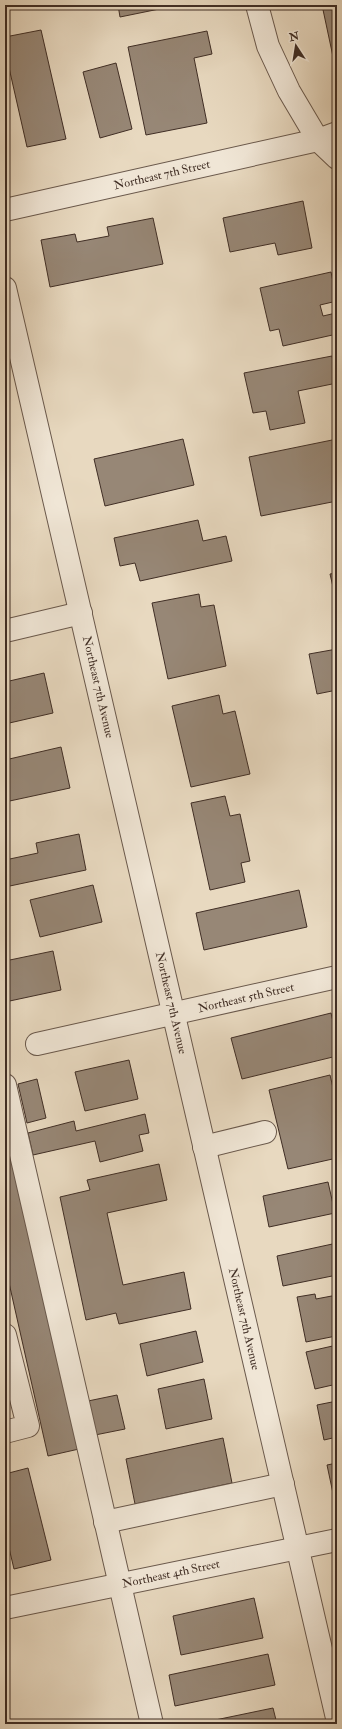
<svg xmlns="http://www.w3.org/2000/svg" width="342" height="1729" font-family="'IM FELL Double Pica',serif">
  <rect width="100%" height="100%" fill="#e8d9c0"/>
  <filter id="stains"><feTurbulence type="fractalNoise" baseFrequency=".005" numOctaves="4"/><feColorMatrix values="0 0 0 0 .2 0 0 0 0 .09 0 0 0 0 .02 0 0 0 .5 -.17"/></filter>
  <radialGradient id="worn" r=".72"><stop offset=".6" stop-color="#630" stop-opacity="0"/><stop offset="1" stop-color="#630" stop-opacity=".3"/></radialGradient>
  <g fill="#978776" stroke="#402e25">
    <polygon points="118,5 169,5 169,7 120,17"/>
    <polygon points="322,5 337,5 337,66 335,66"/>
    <polygon points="41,30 66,139 27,147 5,50 5,37"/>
    <polygon points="207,31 212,54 194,58 207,123 146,135 128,47"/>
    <polygon points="116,63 132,129 100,138 83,72"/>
    <polygon points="303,201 312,248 278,255 275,243 230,252 223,218"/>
    <polygon points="153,218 163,264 50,287 41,240 75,234 77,242 109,236 107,227"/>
    <polygon points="331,272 337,301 320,305 323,316 336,313 337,334 283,346 279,329 270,331 260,288"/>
    <polygon points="332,356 337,383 298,391 305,423 270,430 266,411 253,413 244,373"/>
    <polygon points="183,439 194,485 105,506 94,459"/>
    <polygon points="337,439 337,501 261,516 249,457"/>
    <polygon points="198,520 203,541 226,536 232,561 140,581 135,563 120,566 114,538"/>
    <polygon points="337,573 337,604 330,574"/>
    <polygon points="199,594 201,607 214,605 226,666 168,679 152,603"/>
    <polygon points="337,649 337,690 317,694 309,654"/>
    <polygon points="44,673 53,713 5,724 5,682"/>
    <polygon points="219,695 223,714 235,711 250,774 191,787 172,706"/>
    <polygon points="61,747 70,788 5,802 5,760"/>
    <polygon points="225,796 230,816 240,814 250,861 241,863 245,882 210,890 191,803"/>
    <polygon points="79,834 86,870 5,887 5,860 38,853 36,843"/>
    <polygon points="93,885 102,922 40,937 30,900"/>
    <polygon points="299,890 307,927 204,950 196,913"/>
    <polygon points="53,951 61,990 5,1002 5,961"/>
    <polygon points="331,1013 337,1039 337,1056 242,1079 231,1038"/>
    <polygon points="129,1060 138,1099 85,1111 75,1072"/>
    <polygon points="330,1075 337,1105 337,1158 288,1169 269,1090"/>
    <polygon points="37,1079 46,1118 27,1123 18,1084"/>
    <polygon points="145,1114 149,1133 139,1135 143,1151 100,1162 95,1141 33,1155 28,1133 74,1121 76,1131"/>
    <polygon points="5,1120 79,1449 48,1456 5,1265"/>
    <polygon points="159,1164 167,1200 107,1213 123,1285 184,1272 191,1309 119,1324 116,1313 86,1320 60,1197 90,1190 87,1180"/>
    <polygon points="328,1182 335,1213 269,1227 263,1196"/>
    <polygon points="337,1243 337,1275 283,1286 277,1256"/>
    <polygon points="5,1268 8,1281 5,1282"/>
    <polygon points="315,1294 316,1299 337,1295 337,1320 333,1321 336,1336 306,1342 297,1297"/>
    <polygon points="196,1331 203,1362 147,1376 140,1344"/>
    <polygon points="337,1345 337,1384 315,1389 306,1352"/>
    <polygon points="204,1379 212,1419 166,1429 158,1389"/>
    <polygon points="117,1395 125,1429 95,1435 88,1401"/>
    <polygon points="337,1401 337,1437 324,1440 317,1405"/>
    <polygon points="223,1438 232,1483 135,1504 126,1459"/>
    <polygon points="337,1463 337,1497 334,1498 327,1465"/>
    <polygon points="28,1468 51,1560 14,1569 5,1531 5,1474"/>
    <polygon points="254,1598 263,1638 181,1655 173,1616"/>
    <polygon points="268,1654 275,1685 175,1706 169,1675"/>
    <polygon points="273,1708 277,1724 196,1724"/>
  </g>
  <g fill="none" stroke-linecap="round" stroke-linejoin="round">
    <defs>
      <g id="minor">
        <polyline points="257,5 268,46 289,91 318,140 337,158"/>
        <polyline points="5,210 318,140 337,133"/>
        <polyline points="5,288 337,1718"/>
        <polyline points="5,631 81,613"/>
        <polyline points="37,1044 337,977"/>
        <polyline points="5,1085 152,1724"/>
        <polyline points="204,1147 265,1132"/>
        <polyline points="5,1335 28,1426 5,1432"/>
        <polyline points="105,1522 283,1484"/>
        <polyline points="5,1608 337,1540"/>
      </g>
    </defs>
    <use href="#minor" stroke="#6a594c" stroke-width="24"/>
    <use href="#minor" stroke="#f0e6d6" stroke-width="22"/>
  </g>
  <g text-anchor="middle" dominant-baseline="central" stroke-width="3.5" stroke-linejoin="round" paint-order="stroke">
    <g font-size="12" fill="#402e25" stroke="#f0e6d6">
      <text transform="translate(162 175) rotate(-13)">Northeast 7th Street</text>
      <text transform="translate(98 687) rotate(77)">Northeast 7th Avenue</text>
      <text transform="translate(246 998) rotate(-13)">Northeast 5th Street</text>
      <text transform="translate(171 1003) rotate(77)">Northeast 7th Avenue</text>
      <text transform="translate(244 1319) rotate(77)">Northeast 7th Avenue</text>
      <text transform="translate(171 1574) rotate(-12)">Northeast 4th Street</text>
    </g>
  </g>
  <rect width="342" height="1729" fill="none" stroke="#e8d9c0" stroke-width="20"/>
  <rect x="6" y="6" width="330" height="1717" fill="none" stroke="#402e25" stroke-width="2"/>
  <rect x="10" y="10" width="322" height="1709" fill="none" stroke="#402e25"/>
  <g transform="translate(296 46) rotate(348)" stroke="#f0e6d6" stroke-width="3" paint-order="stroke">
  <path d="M0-3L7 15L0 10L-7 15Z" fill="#402e25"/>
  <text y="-6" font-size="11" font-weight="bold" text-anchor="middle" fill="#402e25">N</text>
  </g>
  <rect width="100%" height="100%" filter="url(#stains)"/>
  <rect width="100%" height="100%" fill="url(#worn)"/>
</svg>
